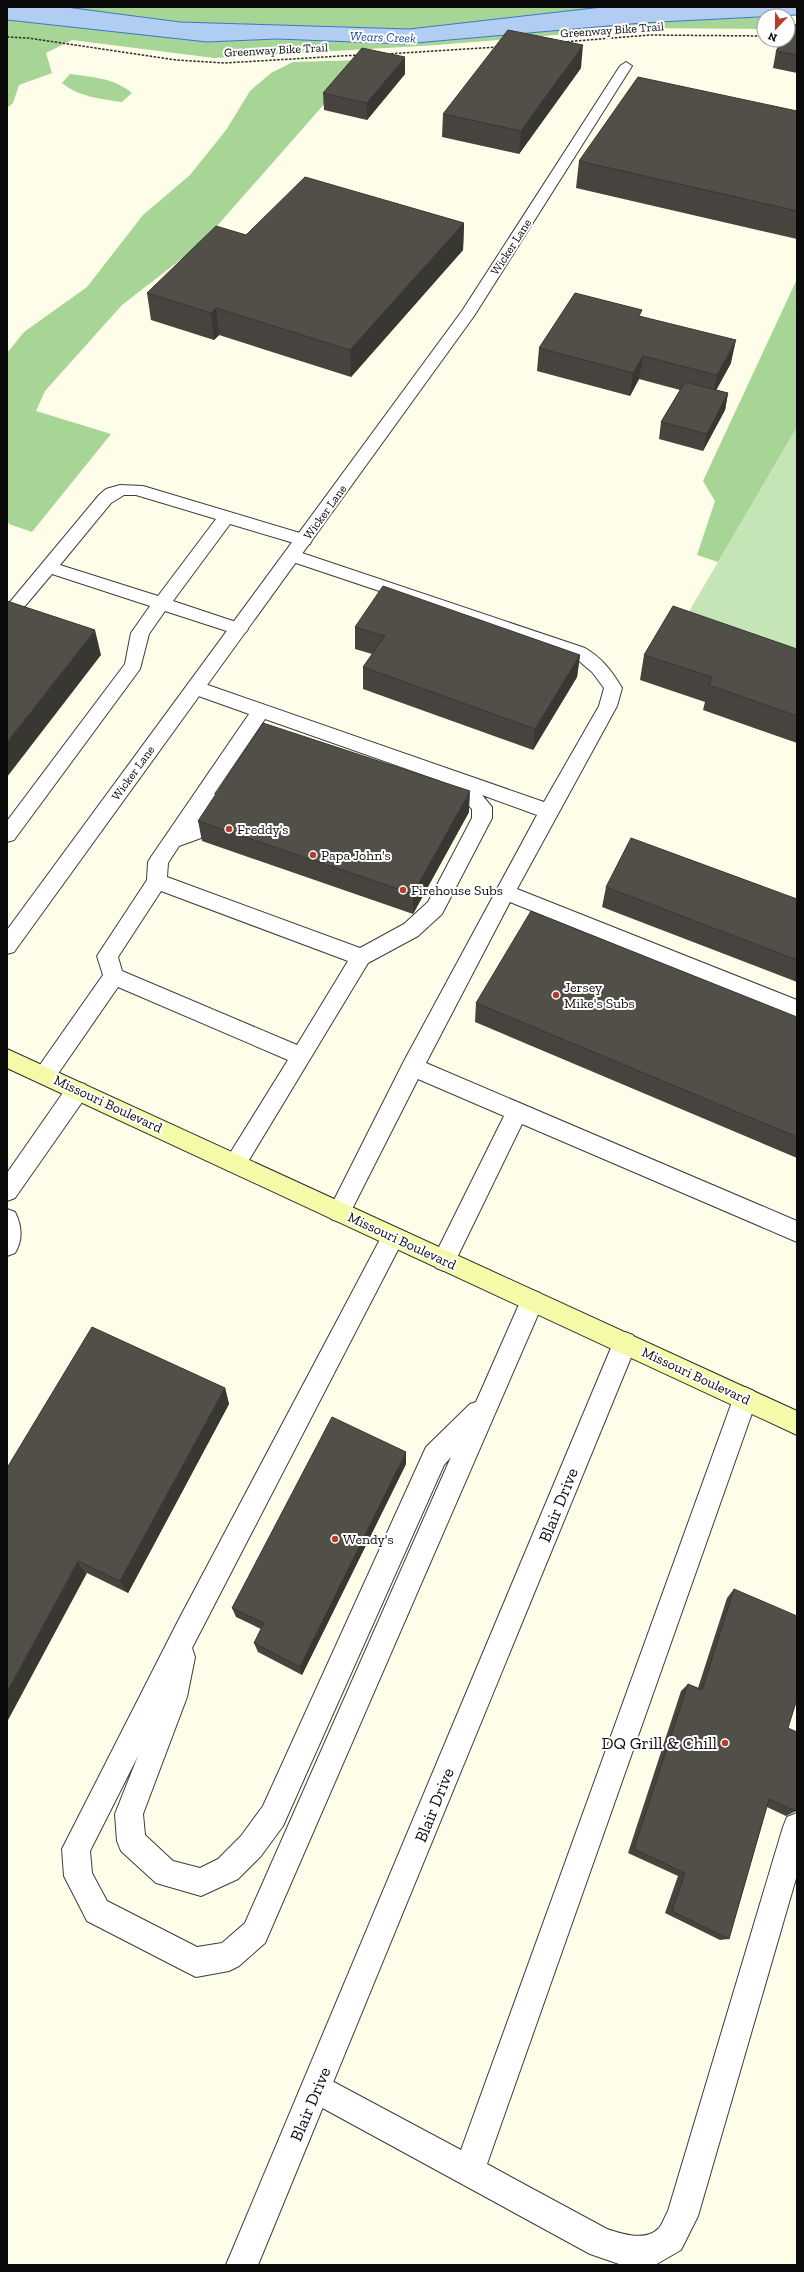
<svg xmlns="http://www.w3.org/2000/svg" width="804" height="2272" font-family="'Zilla Slab',serif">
  <rect width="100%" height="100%" fill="#fefde9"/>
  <polygon fill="#c5e5b6" points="797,427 797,673 677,632"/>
  <g fill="#a7d596">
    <polygon points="66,7 602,7 409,29 180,22"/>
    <polygon points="764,17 764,29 640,28 437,45 214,58 72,40 46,53 52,73 19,85 13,103 7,108 7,20 209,42 277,39 404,44 642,23"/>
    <polygon points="363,60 202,243 122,305 45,391 36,411 111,434 32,532 9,524 7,518 7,353 24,332 87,287 143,215 190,175 226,130 250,91 271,73 293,62"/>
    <path d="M70 74C93 77 114 78 132 93L122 102C101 99 79 97 62 83Z"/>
    <polygon points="797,279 797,427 718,562 697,555 715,501 703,481"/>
  </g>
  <polygon fill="#b1cdf2" stroke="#3d75c4" points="7,7 66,7 180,22 409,29 602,7 797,7 797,15 642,23 404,44 277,39 207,42 7,20"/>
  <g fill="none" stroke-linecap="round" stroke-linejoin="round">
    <defs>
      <g id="service">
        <path d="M120 485 143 486 310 536 312 540 310 544 304 546 230 524 173 601 245 625 248 629 245 633 239 635 165 611 149 634 140 669 14 840 7 842V821L125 664 131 633 150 606 52 574 25 606 19 608 13 606 10 602 99 495 106 489ZM124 495H136L216 519 158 596 60 565 111 503Z"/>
        <path d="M293 550 585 648C602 658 612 671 622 688L617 706 517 889 797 1000V1018L510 902 426 1063 797 1221V1242L522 1124 452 1268 444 1271 436 1268 432 1261 504 1116 418 1079 347 1219 339 1222 331 1219 328 1212 404 1061 537 815 482 795 492 807V818L442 914 418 936 368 963 243 1170 235 1173 227 1170 224 1163 288 1060 118 987 53 1081 45 1084 37 1081 34 1075 37 1069 103 975 97 956 147 880 148 862 151 857 249 714 190 693 187 688 190 683 196 682 202 683 544 802 599 706 604 688 592 672 573 656 287 560 284 556 287 552ZM265 719 441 781 435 783 432 788 435 793 466 803 472 809V818L428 902 404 924 360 948 167 877 168 863 179 846 201 838 222 806 225 801 222 796 214 794ZM161 891 348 961 297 1045 122 971 118 957Z"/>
        <polygon points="77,1082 85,1084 88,1091 85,1098 15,1198 7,1201 7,1173 69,1084"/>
        <path d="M7 1209 15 1212C22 1226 23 1240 15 1253L7 1256Z"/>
        <path d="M393 1227 401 1230 404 1237 401 1244 192 1648 195 1657 187 1697 143 1814 145 1835 173 1861 200 1868 218 1859 241 1836 263 1806 426 1447 470 1404 476 1402 524 1293 532 1290 540 1293 544 1301 265 1943 239 1966 229 1971 196 1977 186 1972 87 1921 64 1876 62 1849 178 1621 385 1230ZM451 1457 245 1923 222 1943 197 1947 107 1901 92 1873 90 1851 138 1756 115 1814 117 1841 121 1851 156 1883 201 1896 238 1879 261 1856 283 1826 444 1465Z"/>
        <path d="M745 1387 754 1391 757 1399 487 2164 607 2229C622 2234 646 2242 659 2228 663 2223 665 2216 668 2211L783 1827 787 1817 797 1813V1875L698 2216 681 2250 655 2265H622L590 2254 306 2099 302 2088 306 2077 317 2073 461 2150 733 1399 736 1391Z"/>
      </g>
      <g id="minor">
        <polygon points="626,62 632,66 474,316 14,952 7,954 7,930 462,311 620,66"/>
        <polygon points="625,1332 633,1335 637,1343 258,2265 226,2265 613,1343 617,1335"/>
      </g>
      <polygon id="secondary" points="7,1049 797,1411 797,1435 7,1068"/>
    </defs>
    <use href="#service" stroke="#3d3d3d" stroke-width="2"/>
    <use href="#minor" stroke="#3d3d3d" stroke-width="2"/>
    <use href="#secondary" stroke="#2c2c2c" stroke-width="2"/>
    <g stroke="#2c2c2c" stroke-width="1.5" stroke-dasharray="2.5 1.5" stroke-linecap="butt">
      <polyline points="7,37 28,38 176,60 225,63 358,55"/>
      <polyline points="563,42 650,35 764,36"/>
      <polyline points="387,54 498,47"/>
    </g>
    <use href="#service" fill="#fff" fill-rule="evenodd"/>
    <use href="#minor" fill="#fff" fill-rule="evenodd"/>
    <use href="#secondary" fill="#f4faa8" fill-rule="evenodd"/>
  </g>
  <g fill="#47433e">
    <polygon points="797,25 797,73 773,68 776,51"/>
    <polygon points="581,68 519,154 442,137 443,114"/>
    <polygon points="405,74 367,120 324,110 323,93"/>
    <polygon points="797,111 797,239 576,188 579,161"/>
    <polygon points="464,223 463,250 351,377 219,335 214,340 151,320 147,293 246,235"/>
    <polygon points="641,316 731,363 716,390 728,393 725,410 703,451 659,439 661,422 680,390 639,379 630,396 537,371 539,348"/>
    <polygon points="355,627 580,655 577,677 533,750 363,689 363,667 372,654 355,649"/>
    <polygon points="797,649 797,743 703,710 705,702 640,680 644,655"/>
    <polygon points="469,812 413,914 202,841 198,821"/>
    <polygon points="606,887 797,899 797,982 602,907"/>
    <polygon points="476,1003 797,1017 797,1158 475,1022"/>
    <polygon points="225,1388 229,1404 128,1593 87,1573 7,1468"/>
    <polygon points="406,1464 302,1675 258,1652 254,1643 261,1629 236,1617 232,1608"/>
    <polygon points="734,1589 788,1728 796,1811 786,1816 767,1807 729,1939 720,1940 665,1913 678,1876 628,1853 681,1691 688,1684 698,1688 727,1598"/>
  </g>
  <g fill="#393732">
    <polygon points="583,45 581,68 519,154 521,131"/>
    <polygon points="405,57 405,74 367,120 367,103"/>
    <polygon points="464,223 463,250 351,377 350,350"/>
    <polygon points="216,308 219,335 214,340 211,313"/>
    <polygon points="736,340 731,363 712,398 717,375"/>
    <polygon points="643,356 639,379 630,396 633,373"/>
    <polygon points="728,393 725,410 703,451 707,434"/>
    <polygon points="95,630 101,655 7,777 7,742"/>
    <polygon points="580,655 577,677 533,750 535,729"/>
    <polygon points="470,791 469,812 413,914 413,894"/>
    <polygon points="225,1388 229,1404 128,1593 120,1581"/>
    <polygon points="406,1452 406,1464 302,1675 300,1667"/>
    <polygon points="78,1561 87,1573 7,1722 7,1692"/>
  </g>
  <g fill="#524e48" stroke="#393732">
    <polygon points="792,24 797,25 797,55 776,51 783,40 788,40 788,32"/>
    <polygon points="508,30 583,45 521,131 443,114"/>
    <polygon points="362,48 405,57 367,103 323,93"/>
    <polygon points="638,77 797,111 797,211 579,161"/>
    <polygon points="305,177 464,223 350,350 216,308 211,313 147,293 216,226 246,235"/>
    <polygon points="575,293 642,310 639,316 736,340 717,375 643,356 633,373 539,348"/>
    <polygon points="685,382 728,393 707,434 661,422"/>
    <polygon points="383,586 580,655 535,729 363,667 385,636 355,627"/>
    <polygon points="7,601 95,630 7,742"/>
    <polygon points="673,606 797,649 797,716 709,685 712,677 644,655"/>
    <polygon points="263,723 470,791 413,894 198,821"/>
    <polygon points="631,838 797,899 797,960 606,887"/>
    <polygon points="531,911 797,1017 797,1137 476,1003"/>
    <polygon points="92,1327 225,1388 120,1581 78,1561 7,1692 7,1468"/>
    <polygon points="332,1417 406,1452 300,1667 254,1643 264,1623 232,1608"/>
    <polygon points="734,1589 797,1616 797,1699 788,1728 797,1732 797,1807 796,1811 769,1799 729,1939 672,1911 685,1873 634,1849 688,1684 702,1690"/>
  </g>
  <g fill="#b13f2c" stroke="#fff" stroke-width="1.5">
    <circle cx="229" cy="829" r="4"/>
    <circle cx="313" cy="855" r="4"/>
    <circle cx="403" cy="890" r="4"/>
    <circle cx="556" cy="995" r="4"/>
    <circle cx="335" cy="1539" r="4"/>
    <circle cx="725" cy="1743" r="4"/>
  </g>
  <g text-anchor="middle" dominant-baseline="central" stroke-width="4" stroke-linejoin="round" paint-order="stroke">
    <g font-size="12" fill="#0a0a0a" stroke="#fff">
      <text transform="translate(612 30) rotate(-4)">Greenway Bike Trail</text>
      <text transform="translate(276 50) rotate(-3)">Greenway Bike Trail</text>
      <text transform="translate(511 247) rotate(-57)">Wicker Lane</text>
      <text transform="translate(325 512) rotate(-54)">Wicker Lane</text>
      <text transform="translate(133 773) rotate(-54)">Wicker Lane</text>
    </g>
    <g font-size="13" font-style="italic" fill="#1d4993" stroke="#fff">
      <text transform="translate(383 37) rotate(2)">Wears Creek</text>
    </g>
    <g font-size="14" fill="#0a0a0a" stroke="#fff" text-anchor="start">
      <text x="237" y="829">Freddy's</text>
      <text x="321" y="855">Papa John's</text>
      <text x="411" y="890">Firehouse Subs</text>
      <text x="564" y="987">Jersey<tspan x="564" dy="16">Mike's Subs</tspan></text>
      <text x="343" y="1539">Wendy's</text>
    </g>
    <g font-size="14" fill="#0a0a0a" stroke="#fff">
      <text transform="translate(108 1104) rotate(25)">Missouri Boulevard</text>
      <text transform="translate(402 1241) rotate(25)">Missouri Boulevard</text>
      <text transform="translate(696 1376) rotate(25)">Missouri Boulevard</text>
    </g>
    <g font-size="17" fill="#0a0a0a" stroke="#fff">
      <text transform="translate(558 1505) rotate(-68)">Blair Drive</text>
      <text transform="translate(434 1805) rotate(-68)">Blair Drive</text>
      <text transform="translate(310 2104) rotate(-67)">Blair Drive</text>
    </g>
    <g font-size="17" fill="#0a0a0a" stroke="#fff" text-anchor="end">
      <text x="717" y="1743">DQ Grill &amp; Chill</text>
    </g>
  </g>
  <rect width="804" height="2272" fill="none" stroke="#0a0a0a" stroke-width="16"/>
  <g transform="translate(776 28) rotate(202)"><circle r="19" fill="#ffffff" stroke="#9d9d9d"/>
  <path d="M0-3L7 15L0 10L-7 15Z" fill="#b13f2c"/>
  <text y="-6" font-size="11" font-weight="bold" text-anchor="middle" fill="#0a0a0a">N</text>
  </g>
</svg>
